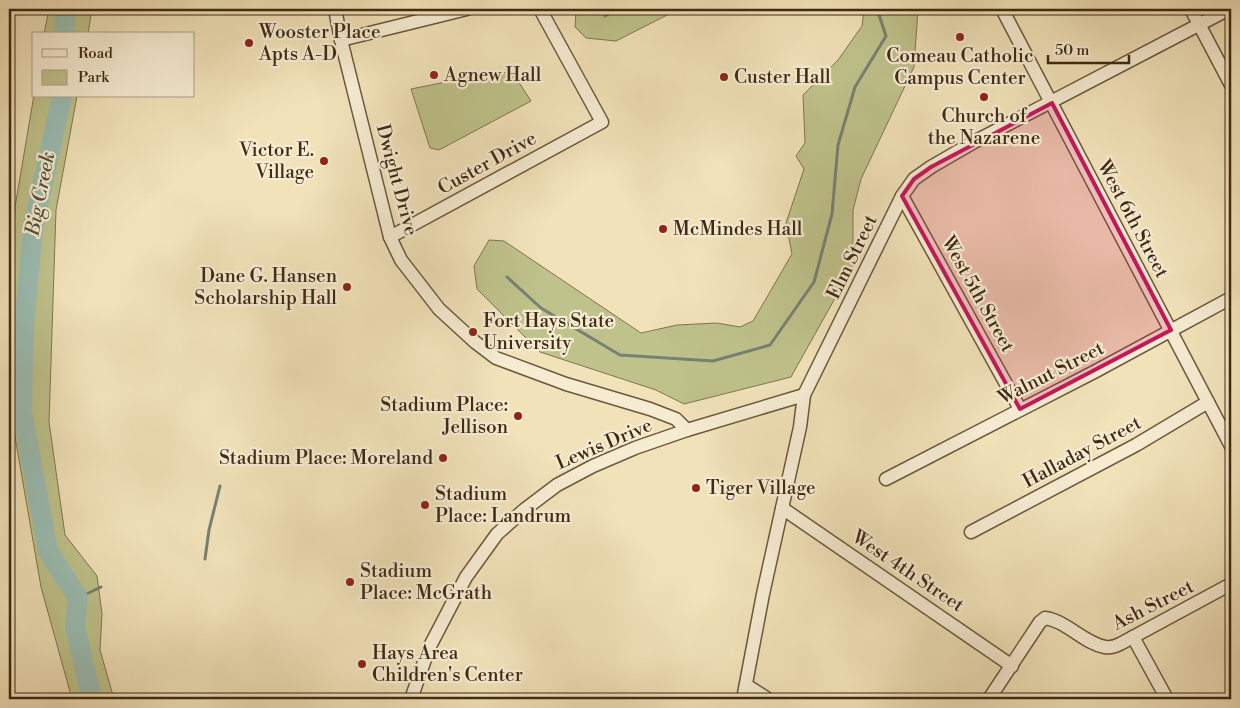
<svg xmlns="http://www.w3.org/2000/svg" width="1240" height="708" font-family="'Libre Bodoni',serif">
  <rect width="100%" height="100%" fill="#f1e2b9"/>
  <filter id="stains"><feTurbulence type="fractalNoise" baseFrequency=".004" numOctaves="4"/><feColorMatrix values="0 0 0 0 .2 0 0 0 0 .09 0 0 0 0 .02 0 0 0 .5 -.17"/></filter>
  <radialGradient id="worn" r=".72"><stop offset=".6" stop-color="#630" stop-opacity="0"/><stop offset="1" stop-color="#630" stop-opacity=".3"/></radialGradient>
  <g fill="#bfc28b" stroke="#7e7650">
    <polygon points="49,9 92,9 88,34 44,34"/>
    <polygon points="576,9 676,9 675,11 616,41 586,38 575,27"/>
    <polygon points="864,9 918,9 914,67 861,179 853,210 853,266 791,377 684,404 656,390 540,352 477,289 474,266 489,240 504,241 641,333 677,325 717,323 740,327 753,321 792,254 786,223 804,169 796,156 805,143 803,95 838,60 862,26"/>
    <polygon points="501,71 516,78 531,101 439,150 430,148 411,89"/>
    <polygon points="34,95 77,96 56,210 49,422 65,535 97,576 102,614 100,650 114,699 72,699 41,587 9,402 9,355 11,320 15,207"/>
  </g>
  <g fill="none" stroke-linecap="round" stroke-linejoin="round">
    <g stroke="#768273" stroke-width="3">
      <polyline points="605,16 616,9"/>
      <polyline points="507,277 541,308 620,355 713,361 770,345 814,282 832,214 838,145 855,87 886,36 877,9"/>
      <polyline points="205,559 209,530 220,486"/>
      <polyline points="78,598 101,587"/>
    </g>
    <g stroke="#9bbdb2" stroke-width="20">
      <polyline points="64,34 66,9"/>
      <polyline points="62,96 33,228 24,326 22,411 48,551 78,598 75,626 92,699"/>
    </g>
    <defs>
      <g id="street">
        <polyline points="335,9 341,40 390,237 401,260 439,309 475,342 496,358 566,384 650,409 676,419 687,430"/>
        <polyline points="1002,9 1231,446"/>
        <polyline points="1191,9 1231,85"/>
        <polyline points="341,40 467,9"/>
        <polyline points="902,196 1020,409"/>
        <polyline points="390,237 602,122 540,9"/>
        <polyline points="886,479 1096,371 1231,298"/>
        <polyline points="782,508 1012,666"/>
        <polyline points="971,532 1136,445 1208,402"/>
        <polyline points="1133,637 1167,699"/>
        <polyline points="746,685 768,699"/>
        <polyline points="411,699 429,648 466,577 497,534 524,510 557,485 593,466 635,448 687,430 804,395"/>
        <polyline points="743,699 763,594 800,427 804,395 902,196 914,179 931,167 974,142 1229,9"/>
        <path d="M989 699 1040 622 1045 618C1067 621 1083 643 1105 647 1110 648 1116 646 1120 644L1231 584"/>
      </g>
    </defs>
    <use href="#street" stroke="#6b583e" stroke-width="15"/>
    <use href="#street" stroke="#f6ecd2" stroke-width="12"/>
  </g>
  <path fill="#c2185b" fill-opacity="0.2" stroke="#c2185b" stroke-width="4" stroke-linejoin="round" d="M1052 103 1171 330 1020 409 902 196 914 179 931 167Z"/>
  <g fill="#8f2418" stroke="#f6ecd2" stroke-width="2">
    <circle cx="960" cy="37" r="5"/>
    <circle cx="249" cy="43" r="5"/>
    <circle cx="434" cy="75" r="5"/>
    <circle cx="724" cy="77" r="5"/>
    <circle cx="984" cy="97" r="5"/>
    <circle cx="324" cy="161" r="5"/>
    <circle cx="663" cy="229" r="5"/>
    <circle cx="347" cy="287" r="5"/>
    <circle cx="473" cy="332" r="5"/>
    <circle cx="518" cy="416" r="5"/>
    <circle cx="443" cy="458" r="5"/>
    <circle cx="696" cy="488" r="5"/>
    <circle cx="425" cy="505" r="5"/>
    <circle cx="350" cy="582" r="5"/>
    <circle cx="362" cy="664" r="5"/>
  </g>
  <g text-anchor="middle" dominant-baseline="central" stroke-width="4.5" stroke-linejoin="round" paint-order="stroke">
    <g font-size="19" fill="#3e2a15" stroke="#f6ecd2" text-anchor="start">
      <text x="259" y="32">Wooster Place<tspan x="259" dy="22">Apts A-D</tspan></text>
      <text x="960" y="56" text-anchor="middle">Comeau Catholic<tspan x="960" dy="22">Campus Center</tspan></text>
      <text x="444" y="75">Agnew Hall</text>
      <text x="734" y="77">Custer Hall</text>
      <text x="984" y="116" text-anchor="middle">Church of<tspan x="984" dy="22">the Nazarene</tspan></text>
      <text x="314" y="150" text-anchor="end">Victor E.<tspan x="314" dy="22">Village</tspan></text>
      <text x="673" y="229">McMindes Hall</text>
      <text x="337" y="276" text-anchor="end">Dane G. Hansen<tspan x="337" dy="22">Scholarship Hall</tspan></text>
      <text x="483" y="321">Fort Hays State<tspan x="483" dy="22">University</tspan></text>
      <text x="508" y="405" text-anchor="end">Stadium Place:<tspan x="508" dy="22">Jellison</tspan></text>
      <text x="433" y="458" text-anchor="end">Stadium Place: Moreland</text>
      <text x="706" y="488">Tiger Village</text>
      <text x="435" y="494">Stadium<tspan x="435" dy="22">Place: Landrum</tspan></text>
      <text x="360" y="571">Stadium<tspan x="360" dy="22">Place: McGrath</tspan></text>
      <text x="372" y="653">Hays Area<tspan x="372" dy="22">Children's Center</tspan></text>
    </g>
    <g font-size="19" fill="#3e2a15" stroke="#f6ecd2">
      <text transform="translate(487 163) rotate(-29)">Custer Drive</text>
      <text transform="translate(397 180) rotate(75)">Dwight Drive</text>
      <text transform="translate(1133 219) rotate(62)">West 6th Street</text>
      <text transform="translate(852 257) rotate(-64)">Elm Street</text>
      <text transform="translate(978 294) rotate(61)">West 5th Street</text>
      <text transform="translate(1051 373) rotate(-27)">Walnut Street</text>
      <text transform="translate(604 444) rotate(-23)">Lewis Drive</text>
      <text transform="translate(1082 452) rotate(-28)">Halladay Street</text>
      <text transform="translate(908 571) rotate(34)">West 4th Street</text>
      <text transform="translate(1153 605) rotate(-27)">Ash Street</text>
    </g>
    <g font-size="20" font-style="italic" fill="#554f3c" stroke="#f6ecd2">
      <text transform="translate(41 194) rotate(-79)">Big Creek</text>
    </g>
  </g>
  <rect width="1240" height="708" fill="none" stroke="#f1e2b9" stroke-width="30"/>
  <rect x="10" y="10" width="1220" height="688" fill="none" stroke="#3e2a15" stroke-width="2.5"/>
  <rect x="15" y="15" width="1210" height="678" fill="none" stroke="#3e2a15"/>
  <rect x="32" y="32" width="162" height="65" fill="#f6ecd2" stroke="#ac9e86"/>
  <rect x="42" y="49" width="25" height="8" fill="#f6ecd2" stroke="#ac9e86"/>
  <text x="78" y="58" font-size="15" fill="#3e2a15">Road</text>
  <rect x="42" y="70" width="25" height="15" fill="#bfc28b" stroke="#ac9e86"/>
  <text x="78" y="82" font-size="15" fill="#3e2a15">Park</text>
  <path d="M1048 55v8h81v-8" fill="none" stroke="#3e2a15" stroke-width="2.5"/>
  <text x="1055" y="55" font-size="15" fill="#3e2a15" stroke="#f6ecd2" stroke-width="4" paint-order="stroke">50 m</text>
  <rect width="100%" height="100%" filter="url(#stains)"/>
  <rect width="100%" height="100%" fill="url(#worn)"/>
</svg>
